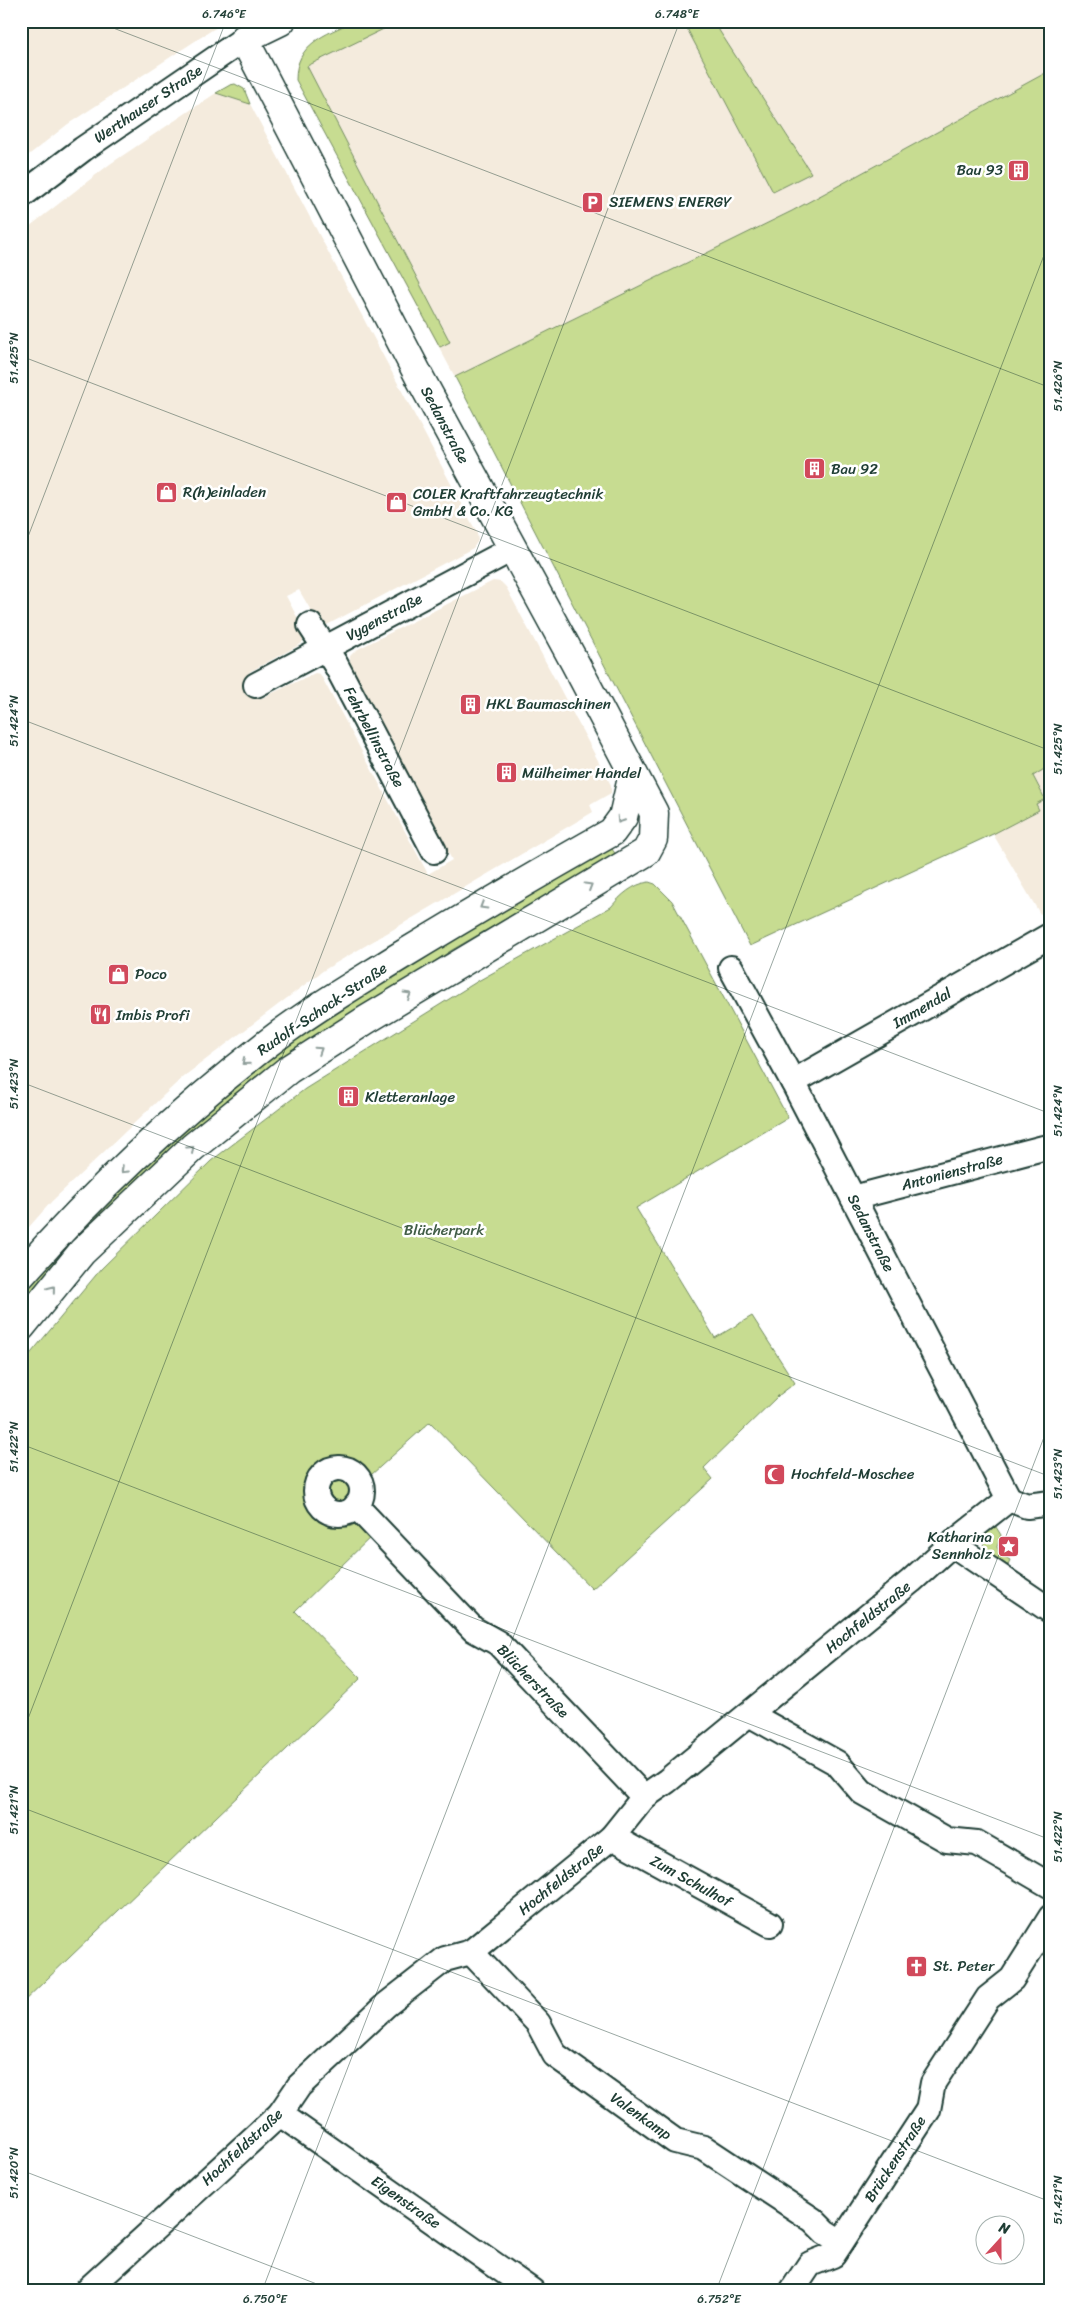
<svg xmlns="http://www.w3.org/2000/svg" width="1072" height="2312" font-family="Sriracha,sans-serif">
  <rect width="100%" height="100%" fill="#fff"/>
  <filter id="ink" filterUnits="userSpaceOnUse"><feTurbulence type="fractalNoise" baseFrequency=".02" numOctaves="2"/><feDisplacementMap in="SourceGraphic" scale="10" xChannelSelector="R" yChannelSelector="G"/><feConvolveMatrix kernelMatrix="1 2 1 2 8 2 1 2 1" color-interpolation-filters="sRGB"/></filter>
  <g filter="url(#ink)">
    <g fill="#f4ebdd">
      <polygon points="21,21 228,21 212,30 68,124 21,161"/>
      <polygon points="354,21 1051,21 1051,70 792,211 455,377 296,80 296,68 300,57 309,46 323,36"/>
      <polygon points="216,93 250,104 477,533 478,541 473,548 323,627 320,626 299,590 286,596 305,632 304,639 301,644 249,672 262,698 315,673 320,674 428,874 452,860 350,664 350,656 356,650 493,581 501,582 506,587 611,785 611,793 590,805 593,812 324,970 183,1077 52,1201 21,1236 21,233 110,164"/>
      <polygon points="1051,765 1051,908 1040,914 993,834 1039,810 1036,804 1045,798 1033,776"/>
    </g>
    <g fill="#c7dc91" stroke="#738c62">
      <path d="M354 21H400L307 66 450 342 440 347 296 80C296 43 325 35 354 21Z"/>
      <polygon points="683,21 713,21 811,173 773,192"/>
      <polygon points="1051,70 1051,765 1033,776 1045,799 1036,804 1039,810 993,834 750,946 455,377 792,211"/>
      <polygon points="235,84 244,89 250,104 216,93 230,85"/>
      <path d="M610 846 616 855 452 950 330 1030 21 1307V1292C69 1238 119 1188 172 1139 191 1122 209 1104 228 1089 348 996 480 922 610 846Z"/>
      <path d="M649 882 655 884 672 901 788 1118 636 1208 715 1338 752 1316 795 1383 778 1396 704 1468 713 1479 592 1589 430 1422 361 1484 351 1471C347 1470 340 1467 336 1468 309 1470 307 1519 349 1511L379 1529 295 1611 361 1678 21 2004V1365L101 1269 211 1161 305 1089 478 981 611 907C621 895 633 884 649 882Z"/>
      <circle cx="339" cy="1491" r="14"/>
      <polygon points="994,1524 1001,1535 997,1547 1001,1554 1010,1560 1006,1569 984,1553 983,1537"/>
    </g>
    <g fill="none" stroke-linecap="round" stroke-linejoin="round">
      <defs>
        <g id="street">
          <polyline points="21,196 83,149 244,39"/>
          <polyline points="310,625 336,665 434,851"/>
          <polyline points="256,685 512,549"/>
          <polyline points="731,968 793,1082 1009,1499"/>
          <polyline points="793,1082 1051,935"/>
          <polyline points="853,1198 1043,1148 1051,1148"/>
          <circle cx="339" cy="1491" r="23"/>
          <polyline points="1009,1499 1027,1506 1051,1503"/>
          <polyline points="356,1506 473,1629 498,1643 644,1797"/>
          <polyline points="952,1544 1051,1611"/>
          <polyline points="749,1714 837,1763 862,1792 947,1840 977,1843 1051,1886"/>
          <polyline points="612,1837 770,1924"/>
          <polyline points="471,1952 538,2023 555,2055 675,2141 704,2148 813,2220 825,2232 841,2242"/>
          <polyline points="280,2114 532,2291"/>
          <polyline points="86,2291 280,2114 299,2086 386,2005 445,1959 471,1952 476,1948 612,1837 644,1797 667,1781 911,1581 952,1544 1009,1499"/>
          <polyline points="792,2291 810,2264 833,2255 928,2110 933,2083 988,1998 1012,1979 1051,1917"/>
        </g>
        <g id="secondary">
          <path d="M21 1275C95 1191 179 1112 268 1043 308 1012 354 985 397 958 468 915 539 873 612 832L623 817 633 774"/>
          <polyline points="21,1327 82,1252 193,1147 288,1070 366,1020 646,852 653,839 654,813 575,663 421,380 244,39 281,21"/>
        </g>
      </defs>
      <use href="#street" stroke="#1f3d34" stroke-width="28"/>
      <use href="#secondary" stroke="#1f3d34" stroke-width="31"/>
      <use href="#street" stroke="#fff" stroke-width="24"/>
      <use href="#secondary" stroke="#fff" stroke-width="28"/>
    </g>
    <defs><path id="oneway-chevron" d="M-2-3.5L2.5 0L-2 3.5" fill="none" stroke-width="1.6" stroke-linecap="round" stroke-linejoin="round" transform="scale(1.25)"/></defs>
    <g stroke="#8f9e9a">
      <use href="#oneway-chevron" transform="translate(620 820) rotate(123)"/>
      <use href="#oneway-chevron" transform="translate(589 886) rotate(-31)"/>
      <use href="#oneway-chevron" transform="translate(483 906) rotate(149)"/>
      <use href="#oneway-chevron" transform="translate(408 995) rotate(-31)"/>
      <use href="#oneway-chevron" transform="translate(319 1050) rotate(-33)"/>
      <use href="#oneway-chevron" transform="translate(245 1062) rotate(140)"/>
      <use href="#oneway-chevron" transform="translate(191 1149) rotate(-42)"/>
      <use href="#oneway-chevron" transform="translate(124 1170) rotate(136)"/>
      <use href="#oneway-chevron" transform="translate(52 1289) rotate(-51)"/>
    </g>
  </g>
  <path fill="none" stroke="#1f3d34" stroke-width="1" stroke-opacity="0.45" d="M95 21 1051 388M1041 21 1051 25M21 356 1051 751M21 555 226 21M21 719 1051 1114M21 1082 1051 1477M21 1444 1051 1840M21 1737 680 21M21 1807 1051 2202M21 2170 335 2291M262 2291 1051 237M716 2291 1051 1419"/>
  <defs>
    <symbol id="building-square" viewBox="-11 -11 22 22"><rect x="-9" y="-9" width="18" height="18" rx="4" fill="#d1495b" stroke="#fff"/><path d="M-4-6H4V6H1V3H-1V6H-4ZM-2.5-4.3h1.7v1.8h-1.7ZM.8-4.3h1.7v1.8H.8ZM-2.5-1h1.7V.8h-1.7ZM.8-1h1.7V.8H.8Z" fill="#fff"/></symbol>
    <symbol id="parking-square" viewBox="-11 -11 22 22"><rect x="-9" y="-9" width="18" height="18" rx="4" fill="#d1495b" stroke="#fff"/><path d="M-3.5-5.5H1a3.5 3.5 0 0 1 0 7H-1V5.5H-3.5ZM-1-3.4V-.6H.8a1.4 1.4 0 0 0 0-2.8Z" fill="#fff"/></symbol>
    <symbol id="shop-square" viewBox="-11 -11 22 22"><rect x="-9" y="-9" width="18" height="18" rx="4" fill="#d1495b" stroke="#fff"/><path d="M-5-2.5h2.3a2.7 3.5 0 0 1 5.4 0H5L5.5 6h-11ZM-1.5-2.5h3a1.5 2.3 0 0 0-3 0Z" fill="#fff"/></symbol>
    <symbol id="restaurant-square" viewBox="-11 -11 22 22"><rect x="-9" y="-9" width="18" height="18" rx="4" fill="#d1495b" stroke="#fff"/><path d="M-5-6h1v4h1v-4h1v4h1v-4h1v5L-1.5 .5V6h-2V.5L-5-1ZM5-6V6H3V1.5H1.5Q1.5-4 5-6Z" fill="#fff"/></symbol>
    <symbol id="mosque-square" viewBox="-11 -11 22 22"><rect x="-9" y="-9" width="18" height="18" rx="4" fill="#d1495b" stroke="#fff"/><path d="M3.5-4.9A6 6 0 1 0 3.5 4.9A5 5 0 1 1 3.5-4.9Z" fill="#fff"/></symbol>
    <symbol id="sight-square" viewBox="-11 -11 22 22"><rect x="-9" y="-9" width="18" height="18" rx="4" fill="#d1495b" stroke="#fff"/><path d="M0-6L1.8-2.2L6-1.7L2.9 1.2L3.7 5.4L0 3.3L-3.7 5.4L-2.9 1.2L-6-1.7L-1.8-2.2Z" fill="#fff"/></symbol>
    <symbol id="church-square" viewBox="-11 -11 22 22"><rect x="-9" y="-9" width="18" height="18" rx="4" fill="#d1495b" stroke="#fff"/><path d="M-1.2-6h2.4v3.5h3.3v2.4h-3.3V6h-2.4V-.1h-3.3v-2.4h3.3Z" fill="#fff"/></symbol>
  </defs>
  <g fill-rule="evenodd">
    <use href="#building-square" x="1006" y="158" width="25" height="25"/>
    <use href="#parking-square" x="580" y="190" width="25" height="25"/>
    <use href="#building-square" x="802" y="456" width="25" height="25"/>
    <use href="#shop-square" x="154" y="480" width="25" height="25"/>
    <use href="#shop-square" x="384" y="490" width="25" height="25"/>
    <use href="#building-square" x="458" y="692" width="25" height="25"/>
    <use href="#building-square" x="494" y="760" width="25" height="25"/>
    <use href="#shop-square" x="106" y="962" width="25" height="25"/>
    <use href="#restaurant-square" x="88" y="1002" width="25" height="25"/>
    <use href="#building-square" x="336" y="1084" width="25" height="25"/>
    <use href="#mosque-square" x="762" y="1462" width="25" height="25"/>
    <use href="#sight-square" x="996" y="1534" width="25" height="25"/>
    <use href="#church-square" x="904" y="1954" width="25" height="25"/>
  </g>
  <g text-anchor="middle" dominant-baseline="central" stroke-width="5" stroke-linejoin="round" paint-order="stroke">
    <g font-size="15" fill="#1f3d34" stroke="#fff">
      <text transform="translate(148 104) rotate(-34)">Werthauser Straße</text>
      <text transform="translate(445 425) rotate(62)">Sedanstraße</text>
      <text transform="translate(384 617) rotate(-28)">Vygenstraße</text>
      <text transform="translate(374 737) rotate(62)">Fehrbellinstraße</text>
      <text transform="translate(922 1008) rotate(-30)">Immendal</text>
      <text transform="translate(322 1009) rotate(-34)">Rudolf-Schock-Straße</text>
      <text transform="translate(952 1172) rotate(-15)">Antonienstraße</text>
      <text transform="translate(871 1233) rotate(63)">Sedanstraße</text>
      <text transform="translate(868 1617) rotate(-39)">Hochfeldstraße</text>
      <text transform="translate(533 1681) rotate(46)">Blücherstraße</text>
      <text transform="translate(561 1879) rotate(-39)">Hochfeldstraße</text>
      <text transform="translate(691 1881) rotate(29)">Zum Schulhof</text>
      <text transform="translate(641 2116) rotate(35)">Valenkamp</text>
      <text transform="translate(242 2147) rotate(-43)">Hochfeldstraße</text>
      <text transform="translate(895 2159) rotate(-57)">Brückenstraße</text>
      <text transform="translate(406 2202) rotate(35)">Eigenstraße</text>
    </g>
    <g font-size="15" fill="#1f3d34" stroke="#fff" text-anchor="start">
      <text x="1003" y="170" text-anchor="end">Bau 93</text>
      <text x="609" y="202">SIEMENS ENERGY</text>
      <text x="831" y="469">Bau 92</text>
      <text x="183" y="492">R(h)einladen</text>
      <text x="413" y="494">COLER Kraftfahrzeugtechnik<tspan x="413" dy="17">GmbH &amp; Co. KG</tspan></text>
      <text x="486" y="704">HKL Baumaschinen</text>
      <text x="522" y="773">Mülheimer Handel</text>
      <text x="135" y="974">Poco</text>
      <text x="116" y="1015">Imbis Profi</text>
      <text x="365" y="1097">Kletteranlage</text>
      <text x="791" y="1474">Hochfeld-Moschee</text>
      <text x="992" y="1537" text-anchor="end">Katharina<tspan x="992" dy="17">Sennholz</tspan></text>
      <text x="933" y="1966">St. Peter</text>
    </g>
    <g font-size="15" fill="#415d47" stroke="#fff">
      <text x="444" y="1230">Blücherpark</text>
    </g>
  </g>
  <rect width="1072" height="2312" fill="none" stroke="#fff" stroke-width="55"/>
  <g transform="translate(1000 2240) rotate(21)"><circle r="24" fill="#ffffff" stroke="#a5b1ae"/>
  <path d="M0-4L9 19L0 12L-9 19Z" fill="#d1495b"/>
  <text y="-8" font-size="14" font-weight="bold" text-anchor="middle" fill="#1f3d34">N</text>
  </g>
  <rect x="28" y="28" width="1016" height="2256" fill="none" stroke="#1f3d34" stroke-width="2"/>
  <g font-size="12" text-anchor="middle" fill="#1f3d34">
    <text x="224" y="18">6.746°E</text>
    <text x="677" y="18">6.748°E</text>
    <text transform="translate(14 358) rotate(-90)" y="4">51.425°N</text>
    <text transform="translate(1058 386) rotate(-90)" y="4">51.426°N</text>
    <text transform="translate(14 721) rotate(-90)" y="4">51.424°N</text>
    <text transform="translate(1058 749) rotate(-90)" y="4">51.425°N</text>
    <text transform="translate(14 1084) rotate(-90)" y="4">51.423°N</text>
    <text transform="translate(1058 1111) rotate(-90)" y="4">51.424°N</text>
    <text transform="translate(14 1447) rotate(-90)" y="4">51.422°N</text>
    <text transform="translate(1058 1474) rotate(-90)" y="4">51.423°N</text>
    <text transform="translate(14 1810) rotate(-90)" y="4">51.421°N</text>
    <text transform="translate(1058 1837) rotate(-90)" y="4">51.422°N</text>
    <text transform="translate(14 2173) rotate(-90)" y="4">51.420°N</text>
    <text transform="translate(1058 2200) rotate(-90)" y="4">51.421°N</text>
    <text x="265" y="2303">6.750°E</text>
    <text x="719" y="2303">6.752°E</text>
  </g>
</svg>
